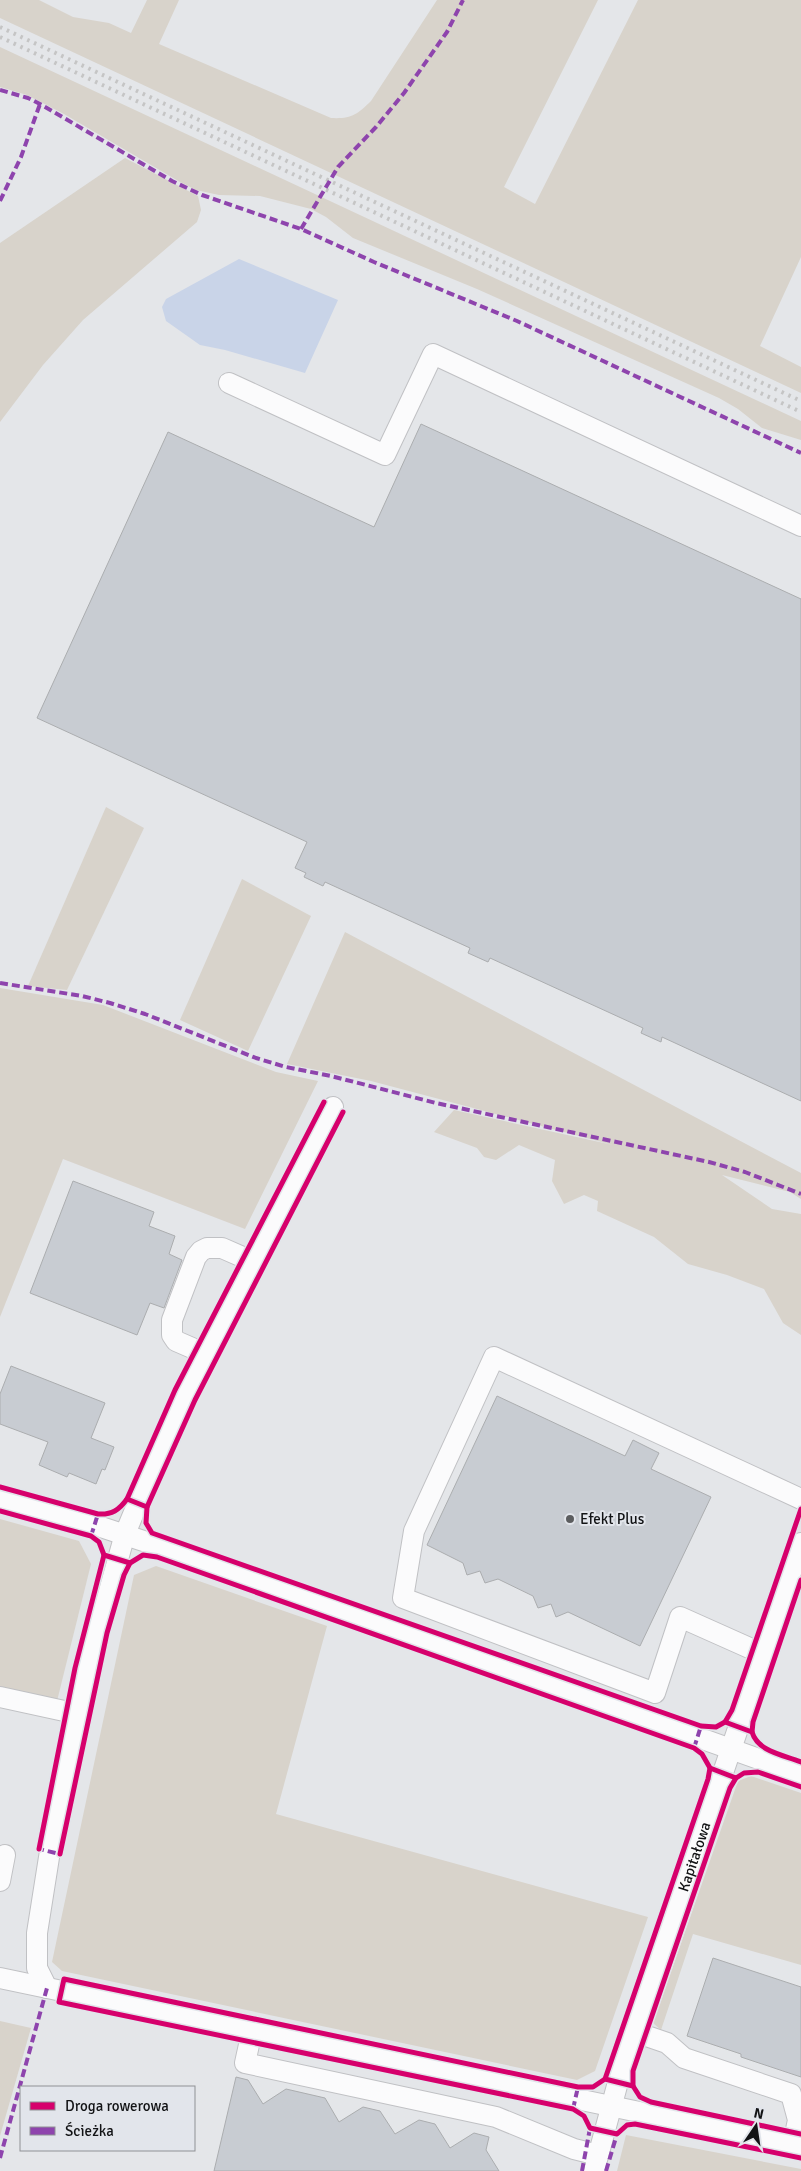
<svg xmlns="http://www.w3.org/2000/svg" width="801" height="2171" font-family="Signika,sans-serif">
  <rect width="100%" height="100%" fill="#e4e6e9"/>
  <g fill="#d8d3cb">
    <path d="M0 0H39L73 17 109 23 131 33 147 0H179L159 44 331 118C351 119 357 115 371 101L437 0H598L504 187 535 204 638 0H801V257L760 346 801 367V393L0 18Z"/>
    <polygon points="0,47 801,421 801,440 762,428 738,409 719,398 477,289 353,238 326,217 311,209 260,196 219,195 196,190 180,182 64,114 27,95 0,87"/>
    <polygon points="125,158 198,196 201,210 197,222 83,320 43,365 0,422 0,243"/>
    <polygon points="106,807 144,828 67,990 28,986"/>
    <polygon points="242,879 311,916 248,1051 180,1020"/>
    <polygon points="345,932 801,1173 801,1199 790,1192 722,1175 772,1209 801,1214 801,1335 783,1323 764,1289 727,1275 688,1264 654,1237 597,1211 598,1201 584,1195 564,1204 552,1181 555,1160 519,1145 496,1160 484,1157 477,1148 434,1132 454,1110 613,1145 371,1081 287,1064"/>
    <polygon points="0,988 103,1005 276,1072 318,1081 245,1229 63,1159 0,1317"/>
    <polygon points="0,1519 79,1541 91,1564 57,1701 0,1688"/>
    <polygon points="156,1566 327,1626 276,1814 648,1917 595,2071 577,2080 62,1971 52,1962 134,1575"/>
    <polygon points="751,1776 801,1793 801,1965 693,1934 661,2030 653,2023 738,1781"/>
    <polygon points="0,2021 31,2028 0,2136"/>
    <polygon points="626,2135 801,2169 801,2171 617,2171"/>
  </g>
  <polygon fill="#c9d4e8" points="239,259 338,300 305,373 225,350 200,345 166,321 162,307 166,299"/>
  <g fill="#c8ccd2" stroke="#abadaf">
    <polygon points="421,424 801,599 801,1101 662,1037 661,1042 641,1033 643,1028 490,958 488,962 468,953 470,948 325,882 323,886 304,877 306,873 295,868 307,842 37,718 168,432 374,527"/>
    <polygon points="73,1181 154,1212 149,1226 175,1236 169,1254 182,1260 164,1308 150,1303 137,1335 30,1293"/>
    <polygon points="11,1366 105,1403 91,1438 114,1447 105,1470 102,1469 96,1484 69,1473 67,1477 39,1465 48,1442 0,1424 0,1394"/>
    <polygon points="497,1396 625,1456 633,1440 659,1453 651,1469 711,1497 640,1646 568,1612 556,1617 551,1604 538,1608 533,1596 498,1579 485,1583 480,1571 467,1575 463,1563 427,1545"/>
    <polygon points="713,1958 801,1987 801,2077 741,2057 741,2054 687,2036"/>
    <polygon points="236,2077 248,2080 263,2104 286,2089 325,2098 339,2122 363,2107 380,2111 395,2134 419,2120 435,2124 450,2148 474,2133 489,2137 486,2150 499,2171 214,2171"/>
  </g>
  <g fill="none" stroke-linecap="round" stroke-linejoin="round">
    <defs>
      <g id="minor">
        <polyline points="229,383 385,455 433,354 801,526"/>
        <polyline points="206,1354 176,1341 172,1335 172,1320 196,1257 201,1251 207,1248 222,1248 254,1262"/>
        <polyline points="0,1498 95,1525 198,1559 801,1774"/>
        <polyline points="763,1654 680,1617 655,1693 403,1598 414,1531 494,1357 801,1499"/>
        <polyline points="0,1697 78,1714"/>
        <polyline points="0,1881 5,1855"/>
        <polyline points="0,1978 801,2146"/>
        <polyline points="47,1988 37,1968 37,1933 50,1851 87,1670 125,1534 166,1435 333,1107"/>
        <polyline points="252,2031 245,2063 496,2117 574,2149 598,2155"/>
        <polyline points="635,2032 667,2043 684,2058 791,2094 798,2120 793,2144"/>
        <path id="s1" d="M594 2171 618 2082 801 1543"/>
      </g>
    </defs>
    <use href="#minor" stroke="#c0c1c4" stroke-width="22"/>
    <use href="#minor" stroke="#fbfbfc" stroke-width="20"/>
    <g stroke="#c5c5c5" stroke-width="4" stroke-dasharray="2.5 5" stroke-linecap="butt">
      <polyline points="0,27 801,401"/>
      <polyline points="0,37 801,412"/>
    </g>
    <g stroke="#8e44ad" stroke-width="4" stroke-dasharray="8 4" stroke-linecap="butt">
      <polyline points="0,90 28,98 40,104 172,181 202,195 301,229 374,262 517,321 801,453"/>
      <polyline points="0,201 21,157 40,104"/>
      <polyline points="301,229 338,167 376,127 404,93 447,32 463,0"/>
      <polyline points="0,983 82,996 110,1003 145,1014 256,1058 286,1067 331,1076 436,1103 709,1162 745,1172 801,1194"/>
      <polyline points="91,1536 98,1514"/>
      <polyline points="694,1748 701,1726"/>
      <polyline points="39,1846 39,1849 60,1854 61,1849"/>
      <polyline points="573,2109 578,2087"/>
      <polyline points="0,2158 47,1988"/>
      <polyline points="582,2171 590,2128"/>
      <polyline points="606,2171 617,2134"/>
    </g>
    <defs>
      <g id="cycleway">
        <path d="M0 1487 98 1514C112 1515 119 1510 127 1499L147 1507 146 1523 152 1533 701 1726 716 1727 725 1722 752 1732C758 1752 784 1755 801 1762"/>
        <polyline points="127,1499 175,1390 324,1102"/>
        <polyline points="147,1507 195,1400 343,1112"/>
        <polyline points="0,1511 91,1536 99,1542 104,1555 130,1563 143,1555 157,1557 694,1748 702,1754 710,1768 736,1778 744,1773 758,1772 801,1787"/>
        <polyline points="725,1722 732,1710 801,1509"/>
        <polyline points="752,1732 753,1722 801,1580"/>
        <polyline points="39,1849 75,1668 104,1555"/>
        <polyline points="60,1854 107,1633 124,1575 130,1563"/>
        <polyline points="605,2079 708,1779 710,1768"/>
        <polyline points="633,2086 633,2071 730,1788 736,1778"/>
        <polyline points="801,2134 651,2102 640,2097 633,2086 605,2079 593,2087 578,2087 64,1979 59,2002 573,2109 584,2116 590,2128 617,2134 627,2125 635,2124 801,2158"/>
      </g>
    </defs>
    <use href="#cycleway" stroke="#e2e5eb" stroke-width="8"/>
    <use href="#cycleway" stroke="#d6006c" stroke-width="5"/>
  </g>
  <circle fill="#5c5d5f" stroke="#e2e5eb" stroke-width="2" cx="570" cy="1519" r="5"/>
  <g text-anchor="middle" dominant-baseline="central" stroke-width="4" stroke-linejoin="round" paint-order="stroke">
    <g font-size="15" fill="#121315" stroke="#e2e5eb" text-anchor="start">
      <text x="580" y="1519">Efekt Plus</text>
    </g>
    <g font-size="15" fill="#121315" stroke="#e2e5eb">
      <text stroke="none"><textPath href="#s1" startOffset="330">Kapitałowa</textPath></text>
    </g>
  </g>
  <rect x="20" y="2086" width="175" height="65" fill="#e2e5eb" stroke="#8f9195"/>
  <rect x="30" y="2102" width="25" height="8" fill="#d6006c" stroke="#8f9195"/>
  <text x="65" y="2111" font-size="15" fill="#121315">Droga rowerowa</text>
  <rect x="30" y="2127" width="25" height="8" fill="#8e44ad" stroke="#8f9195"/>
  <text x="65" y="2136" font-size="15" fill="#121315">Ścieżka</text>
  <g transform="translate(756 2126) rotate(13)" stroke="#e2e5eb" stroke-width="4" paint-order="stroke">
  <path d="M0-4L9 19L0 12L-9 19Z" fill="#121315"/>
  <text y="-8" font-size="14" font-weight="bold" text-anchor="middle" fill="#121315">N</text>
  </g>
</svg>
